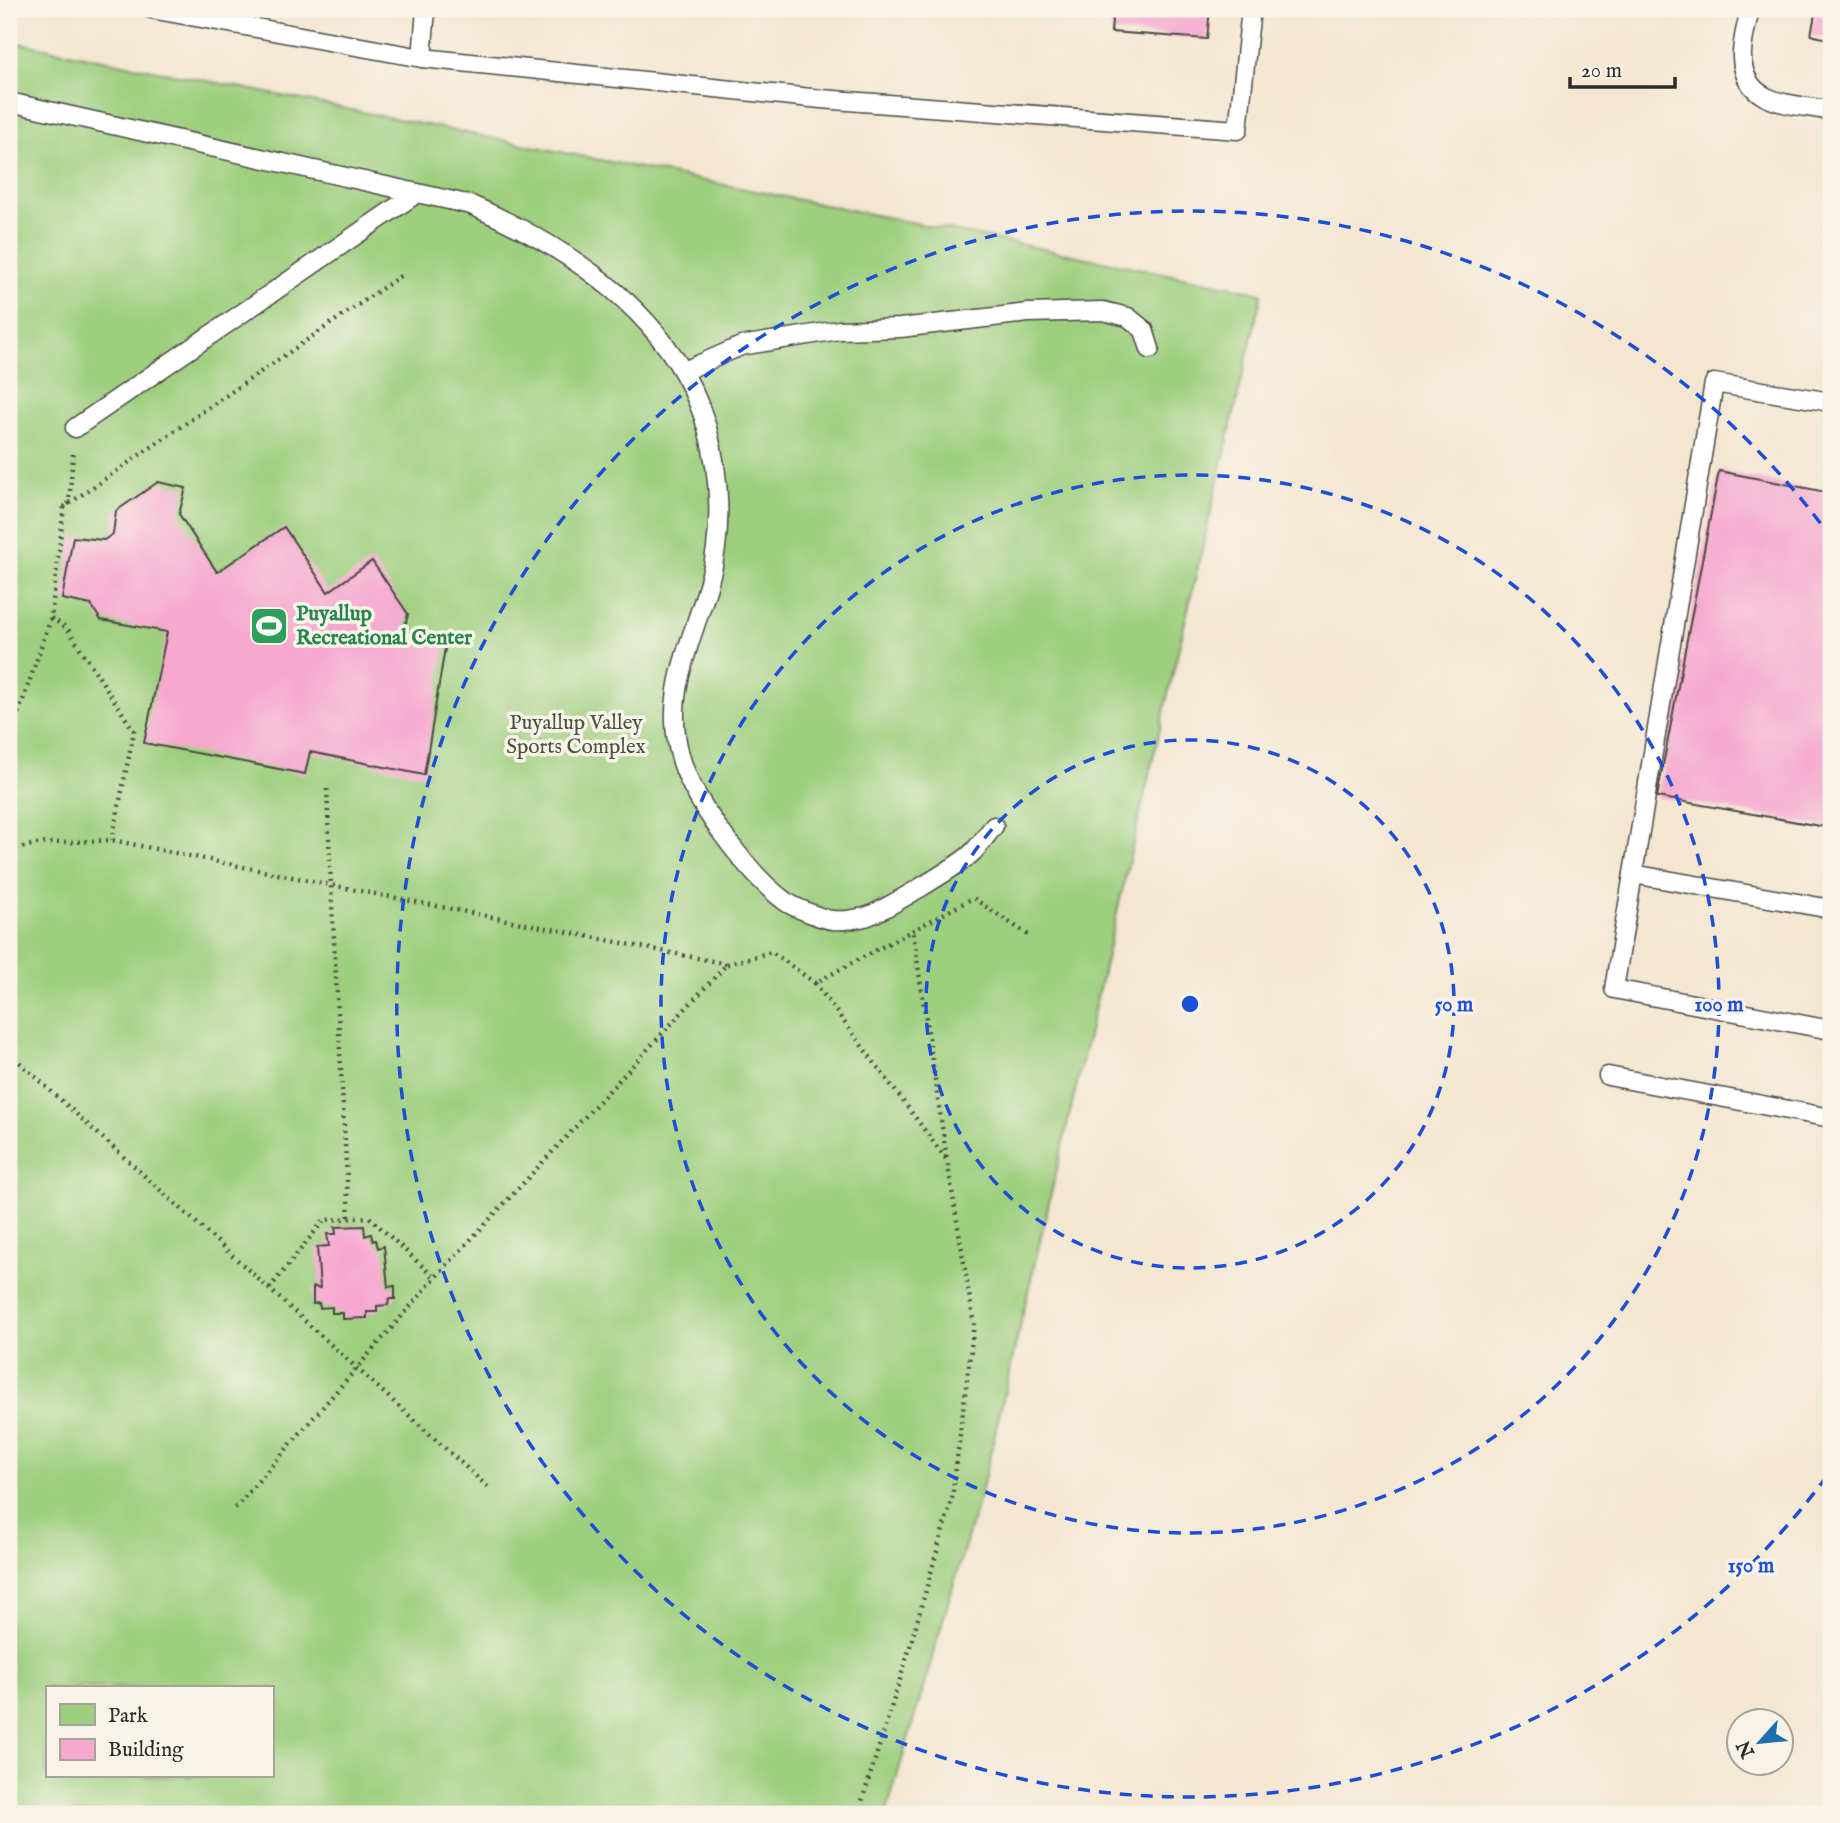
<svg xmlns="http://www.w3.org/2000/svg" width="1840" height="1823" font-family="'IM FELL English',serif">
  <rect width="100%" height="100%" fill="#f7f3e8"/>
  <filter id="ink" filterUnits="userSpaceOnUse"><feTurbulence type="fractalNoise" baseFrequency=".0143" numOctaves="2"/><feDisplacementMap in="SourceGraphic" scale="14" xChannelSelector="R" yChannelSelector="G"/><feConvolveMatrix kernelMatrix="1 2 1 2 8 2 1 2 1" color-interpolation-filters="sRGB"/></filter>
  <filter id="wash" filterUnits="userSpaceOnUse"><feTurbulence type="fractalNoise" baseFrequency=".00686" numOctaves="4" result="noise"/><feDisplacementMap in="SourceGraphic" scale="28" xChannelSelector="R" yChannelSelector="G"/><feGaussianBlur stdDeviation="1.57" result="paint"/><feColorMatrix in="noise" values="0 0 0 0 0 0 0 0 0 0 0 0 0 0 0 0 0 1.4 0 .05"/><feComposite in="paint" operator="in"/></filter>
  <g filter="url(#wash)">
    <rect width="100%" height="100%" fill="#f4e6d0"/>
    <path fill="#9ecf7e" stroke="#647d54" stroke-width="2" fill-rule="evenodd" d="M9 41 1262 293 983 1484 886 1814H9ZM47 1688H271V1776H47Z"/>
    <g id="blocks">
      <g fill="#f6a8cf">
        <polygon points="1113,9 1210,9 1207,39 1111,32"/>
        <polygon points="1816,9 1831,9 1831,40 1811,35"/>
        <polygon points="1719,471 1831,493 1831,828 1657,797"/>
        <polygon points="158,482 186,488 179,514 217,572 284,527 328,592 372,561 408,614 404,631 446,642 424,775 310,752 305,774 144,743 167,632 101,620 91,605 62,599 73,537 104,540 113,534 116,511"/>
        <polygon points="364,1226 365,1236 371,1234 373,1241 376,1240 378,1248 384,1246 388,1287 395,1286 395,1299 389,1299 388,1305 377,1306 377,1312 367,1312 367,1318 343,1319 343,1313 332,1313 332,1307 320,1308 319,1303 313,1304 313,1287 320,1288 317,1247 329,1246 327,1234 336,1234 335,1227"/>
      </g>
    </g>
  </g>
  <g filter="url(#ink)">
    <use href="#blocks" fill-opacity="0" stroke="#494744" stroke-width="2"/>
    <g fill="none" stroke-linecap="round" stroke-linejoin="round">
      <defs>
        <g id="service">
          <polyline points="151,9 422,58 821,99 1238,130 1251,9"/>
          <path d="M1750 9C1747 24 1741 43 1742 58 1745 107 1792 103 1831 111"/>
          <polyline points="422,58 426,9"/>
          <path d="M9 102 471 205C572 249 675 317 707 428 721 478 723 535 708 586 691 645 661 697 682 762 695 804 750 876 786 902 794 907 822 919 832 920 841 921 856 919 865 917 882 912 960 865 973 852 981 844 987 834 994 826"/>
          <polyline points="684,371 741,346 839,330 900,328 1028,313 1103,311 1128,317 1144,330 1150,349"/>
          <polyline points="1831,402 1714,383 1614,989 1831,1030"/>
          <polyline points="75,428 417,193"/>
          <polyline points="1633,874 1831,909"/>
          <polyline points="1608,1076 1831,1118"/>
        </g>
      </defs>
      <use href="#service" stroke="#494744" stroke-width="21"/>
      <g stroke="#494744" stroke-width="4.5" stroke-dasharray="2 5" stroke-linecap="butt">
        <polyline points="64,507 403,274"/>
        <polyline points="51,618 67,628 134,731 112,840"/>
        <polyline points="9,732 20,709 51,618 64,507 69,503 73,454"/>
        <polyline points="327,789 331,885 727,964 435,1278"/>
        <polyline points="9,851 35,844 112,840 331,885 349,1218"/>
        <polyline points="727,964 772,952 815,983 973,898 1030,936"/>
        <polyline points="815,983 947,1160 913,932"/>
        <polyline points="9,1053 489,1488"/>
        <polyline points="235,1508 435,1278 369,1217 324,1220 269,1289"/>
        <polyline points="858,1814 907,1657 952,1498 974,1324 947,1160"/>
      </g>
      <use href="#service" stroke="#fff" stroke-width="18"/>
    </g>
  </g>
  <g fill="none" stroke="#1d4ed8" stroke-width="3.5" stroke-dasharray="12 9">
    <circle cx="1190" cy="1004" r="264"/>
    <circle cx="1190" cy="1004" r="529"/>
    <path d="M1827 1476A793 793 0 1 1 1827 532"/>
  </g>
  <defs>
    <symbol id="stadium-square" viewBox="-11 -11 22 22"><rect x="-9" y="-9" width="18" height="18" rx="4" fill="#2e9e5b" stroke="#f7f3e8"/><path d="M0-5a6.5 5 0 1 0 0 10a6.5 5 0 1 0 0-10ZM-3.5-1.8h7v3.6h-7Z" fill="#fff"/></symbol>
  </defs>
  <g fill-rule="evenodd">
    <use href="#stadium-square" x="247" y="604" width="44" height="44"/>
  </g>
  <g text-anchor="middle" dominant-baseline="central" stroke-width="7" stroke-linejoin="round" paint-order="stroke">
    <g font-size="21" font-weight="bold" fill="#27864d" stroke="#f7f3e8" text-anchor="start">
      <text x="296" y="614">Puyallup<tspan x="296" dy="24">Recreational Center</tspan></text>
    </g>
    <g font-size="21" fill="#485440" stroke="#f7f3e8">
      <text x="576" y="723">Puyallup Valley<tspan x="576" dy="24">Sports Complex</tspan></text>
    </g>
  </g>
  <circle cx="1190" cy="1004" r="10" fill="#1d4ed8" stroke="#f7f3e8" stroke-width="3.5"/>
  <g font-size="21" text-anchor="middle" font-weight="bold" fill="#1d4ed8" stroke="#f7f3e8" stroke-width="7" stroke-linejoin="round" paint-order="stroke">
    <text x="1454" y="1011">50 m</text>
    <text x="1719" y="1011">100 m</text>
    <text x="1751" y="1572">150 m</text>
  </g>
  <rect width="1840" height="1823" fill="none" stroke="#f7f3e8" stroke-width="35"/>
  <rect x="46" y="1686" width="228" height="91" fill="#f7f3e8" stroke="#a5a39c" stroke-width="2"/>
  <rect x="60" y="1704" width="35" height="21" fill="#9ecf7e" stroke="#a5a39c" stroke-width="2"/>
  <text x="108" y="1722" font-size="21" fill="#2b2b2b">Park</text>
  <rect x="60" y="1739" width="35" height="21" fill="#f6a8cf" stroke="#a5a39c" stroke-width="2"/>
  <text x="108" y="1756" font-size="21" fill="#2b2b2b">Building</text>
  <g transform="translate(1760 1742) rotate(243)"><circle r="33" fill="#f7f3e8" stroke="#a5a39c" stroke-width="2"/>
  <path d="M0-5L12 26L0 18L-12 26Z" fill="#1f6fb2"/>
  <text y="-10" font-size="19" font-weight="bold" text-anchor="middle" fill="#2b2b2b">N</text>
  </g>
  <path d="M1570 77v10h105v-10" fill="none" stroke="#2b2b2b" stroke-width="3.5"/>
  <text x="1581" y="77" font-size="21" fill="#2b2b2b" stroke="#f7f3e8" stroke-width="5" paint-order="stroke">20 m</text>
</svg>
